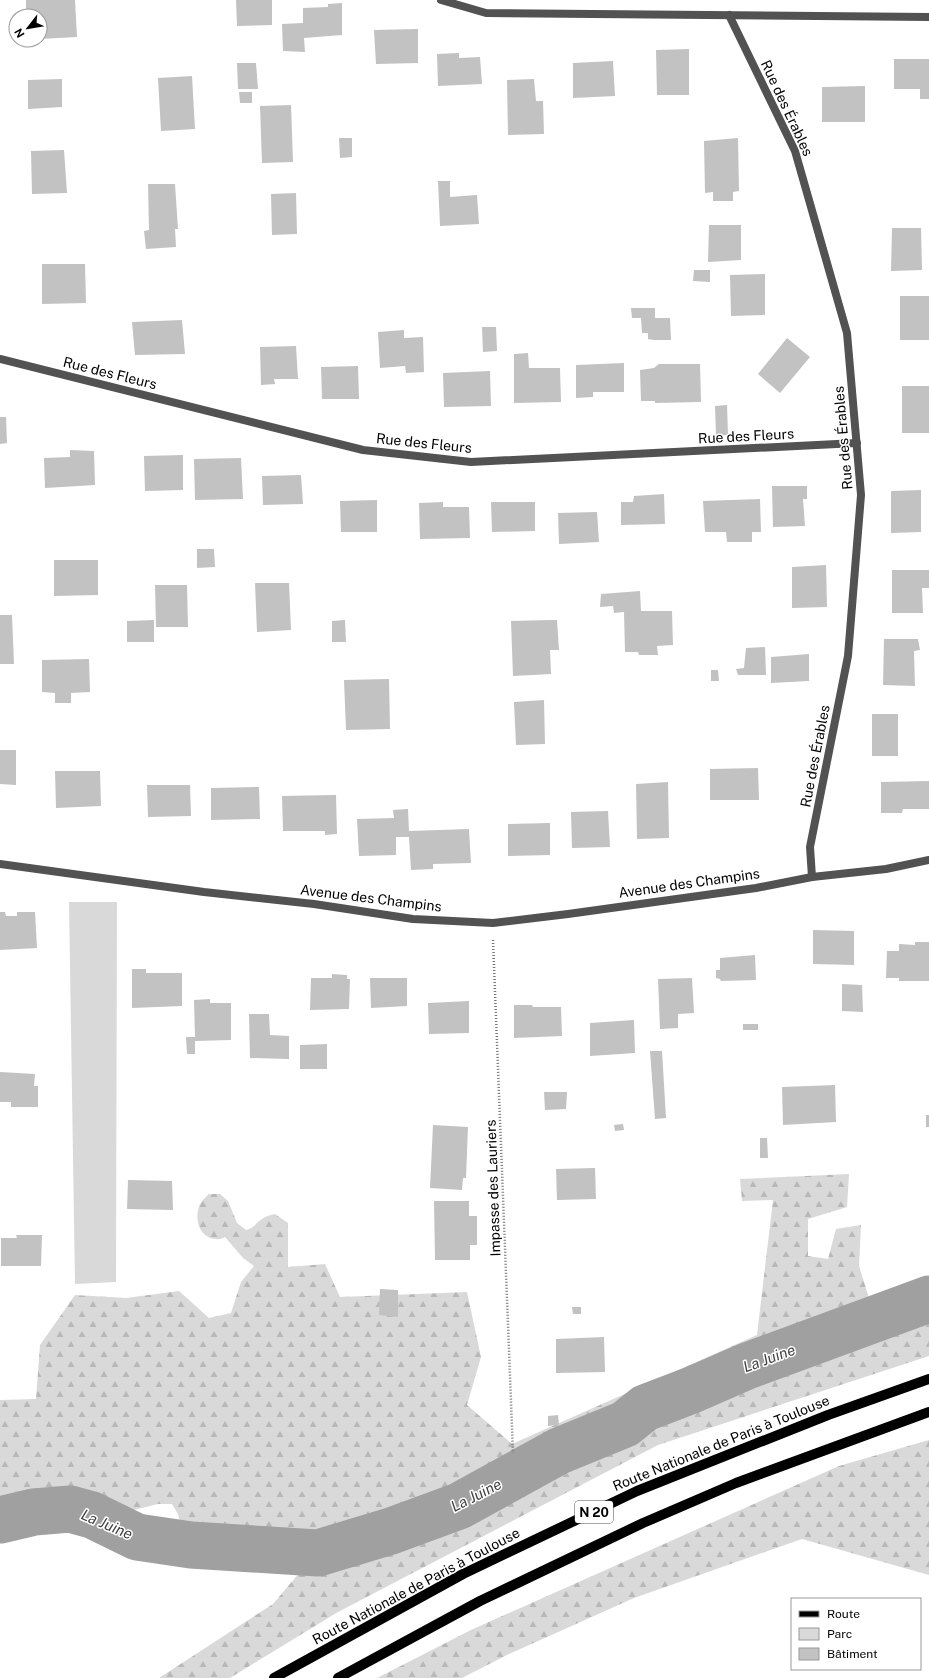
<svg xmlns="http://www.w3.org/2000/svg" width="929" height="1678" font-family="'Public Sans',sans-serif">
  <defs>
    <pattern id="forest-firs" width="22" height="20" patternUnits="userSpaceOnUse"><rect width="22" height="20" fill="#d9d9d9"/><path d="M5 1l3.5 6h-7zM16 11l3.5 6h-7z" fill="#b8b8b8"/></pattern>
  </defs>
  <rect width="100%" height="100%" fill="#fff"/>
  <polygon fill="#d9d9d9" points="69,902 117,902 116,1282 75,1284"/>
  <g fill="url(#forest-firs)">
    <path d="M849 1174 847 1207 808 1219V1256L828 1259 836 1229 861 1225 859 1266 869 1298 929 1278V1356L658 1445 338 1612 230 1678H159L273 1604 306 1565 261 1542 182 1530 178 1514 172 1504H158L130 1511H95L40 1501 0 1509V1400L36 1399 40 1345 75 1295 126 1298 179 1291 209 1318 231 1313 241 1282 254 1266 243 1258 225 1237C223 1238 219 1240 216 1239 198 1238 194 1217 200 1204 202 1200 206 1197 209 1194H220L228 1201 237 1223 246 1230C258 1227 257 1217 275 1214L288 1223V1267L325 1264 340 1297 467 1292 481 1357 467 1405 512 1444 757 1335 773 1200 742 1201 740 1179Z"/>
    <polygon points="929,1440 929,1575 802,1539 634,1598 507,1655 462,1678 377,1678 471,1630 839,1466"/>
  </g>
  <g fill="none" stroke-linecap="round" stroke-linejoin="round">
    <polyline stroke="#a0a0a0" stroke-width="47" points="0,1520 34,1512 70,1509 92,1515 137,1537 191,1545 318,1553 391,1531 459,1506 559,1451 625,1424 645,1408 692,1390 747,1366 929,1299"/>
  </g>
  <g fill="#c2c2c2">
    <polygon points="26,0 75,0 77,37 40,39 40,16 26,16"/>
    <polygon points="236,0 272,0 272,25 237,26"/>
    <polygon points="342,3 342,35 304,38 305,52 283,51 282,24 303,23 303,8 328,7 328,4"/>
    <polygon points="418,29 418,63 376,64 374,30"/>
    <polygon points="689,49 689,95 657,95 656,50"/>
    <polygon points="459,53 459,58 480,57 482,84 438,86 437,54"/>
    <polygon points="894,59 929,59 929,99 920,99 920,89 894,89"/>
    <polygon points="613,61 615,96 573,98 573,63"/>
    <polygon points="237,63 256,63 258,89 238,89"/>
    <polygon points="192,76 195,129 161,131 158,78"/>
    <polygon points="62,79 62,107 28,109 28,80"/>
    <polygon points="534,79 536,101 543,101 544,134 508,135 507,80"/>
    <polygon points="865,86 865,122 822,122 822,87"/>
    <polygon points="239,92 252,92 252,103 240,103"/>
    <polygon points="291,105 293,162 262,163 260,106"/>
    <polygon points="339,138 352,138 352,157 340,158"/>
    <polygon points="738,138 739,191 733,192 733,201 713,201 713,192 705,193 704,141"/>
    <polygon points="64,150 67,193 32,194 31,151"/>
    <polygon points="438,181 450,181 450,197 477,195 479,224 440,226"/>
    <polygon points="148,184 175,184 178,229 175,229 176,247 146,249 144,231 149,230"/>
    <polygon points="296,193 297,234 272,235 271,194"/>
    <polygon points="709,225 741,225 741,260 708,262"/>
    <polygon points="892,228 921,228 922,270 891,271"/>
    <polygon points="42,264 85,264 86,303 42,304"/>
    <polygon points="694,270 710,270 710,282 693,281"/>
    <polygon points="765,274 765,315 731,316 730,275"/>
    <rect x="900" y="296" width="29" height="44"/>
    <polygon points="631,308 655,308 655,318 670,318 671,340 654,340 648,339 648,333 642,333 641,318 632,318"/>
    <polygon points="182,320 185,354 135,355 132,322"/>
    <polygon points="482,327 496,327 497,351 483,352"/>
    <polygon points="404,330 404,338 423,337 424,372 406,373 405,366 380,368 378,332"/>
    <polygon points="787,338 810,357 780,393 758,374"/>
    <polygon points="296,346 298,379 274,379 275,384 261,385 260,347"/>
    <polygon points="528,353 529,368 560,368 561,402 514,403 514,354"/>
    <polygon points="624,363 624,392 593,392 593,397 576,398 576,365"/>
    <polygon points="659,364 700,364 701,402 655,403 655,401 641,401 640,370 654,368"/>
    <polygon points="358,366 359,399 322,399 321,367"/>
    <polygon points="490,371 491,406 444,407 443,373"/>
    <rect x="902" y="386" width="27" height="47"/>
    <polygon points="727,405 728,435 716,436 715,406"/>
    <polygon points="0,417 6,417 7,443 0,444"/>
    <polygon points="70,450 94,451 95,485 45,488 44,458 70,457"/>
    <polygon points="183,455 183,490 145,491 144,456"/>
    <polygon points="241,458 243,499 195,500 194,459"/>
    <polygon points="301,475 303,504 263,505 262,476"/>
    <polygon points="772,486 807,486 807,499 803,499 805,526 773,527"/>
    <polygon points="921,490 921,532 891,533 891,491"/>
    <polygon points="664,494 665,524 621,525 621,502 633,502 634,496"/>
    <polygon points="760,499 761,532 752,532 752,542 727,542 726,532 705,532 703,501"/>
    <polygon points="377,500 377,532 341,532 340,501"/>
    <polygon points="443,502 443,507 469,507 470,538 420,539 419,503"/>
    <polygon points="491,502 535,502 535,531 492,532"/>
    <polygon points="597,512 599,542 559,544 558,513"/>
    <polygon points="197,549 214,549 215,567 197,568"/>
    <polygon points="54,560 98,560 98,595 54,596"/>
    <polygon points="826,565 827,607 792,608 792,567"/>
    <polygon points="892,570 929,570 929,588 922,588 923,613 892,613"/>
    <polygon points="255,583 289,583 291,630 257,632"/>
    <polygon points="155,585 187,585 188,627 156,627"/>
    <polygon points="640,591 641,611 672,611 673,645 657,646 658,655 639,655 638,652 625,652 624,612 614,613 613,606 600,607 601,594"/>
    <polygon points="0,615 12,615 14,664 0,664"/>
    <polygon points="154,620 154,642 127,642 127,621"/>
    <polygon points="345,620 346,642 332,642 332,621"/>
    <polygon points="549,620 557,620 559,650 550,650 551,674 513,676 511,621"/>
    <polygon points="884,639 918,639 920,650 914,651 915,686 883,685"/>
    <polygon points="765,647 766,675 738,675 736,669 744,668 746,648"/>
    <polygon points="809,654 809,681 771,683 771,657"/>
    <polygon points="89,659 90,692 71,693 71,703 55,703 55,693 42,692 42,660"/>
    <polygon points="711,670 718,670 719,681 711,681"/>
    <polygon points="389,679 390,729 346,730 344,680"/>
    <polygon points="544,700 545,744 516,745 514,702"/>
    <rect x="872" y="714" width="26" height="42"/>
    <polygon points="0,750 16,750 16,785 0,784"/>
    <polygon points="758,768 759,800 710,800 710,769"/>
    <polygon points="55,771 100,771 101,806 56,808"/>
    <polygon points="929,781 929,809 903,809 902,813 881,813 881,782"/>
    <polygon points="668,782 669,838 637,839 636,784"/>
    <polygon points="147,785 190,785 191,816 148,817"/>
    <polygon points="259,787 260,819 211,820 211,788"/>
    <polygon points="336,795 337,834 325,835 325,831 283,831 282,796"/>
    <polygon points="408,809 409,831 469,829 471,863 433,864 433,869 411,870 409,837 396,837 396,855 359,856 357,819 394,818 393,810"/>
    <polygon points="608,811 610,847 572,848 571,812"/>
    <polygon points="550,823 550,855 508,856 508,824"/>
    <polygon points="0,912 5,912 6,916 17,916 17,912 35,912 37,948 0,950"/>
    <polygon points="813,930 854,931 854,965 813,964"/>
    <polygon points="915,942 929,942 929,981 899,981 899,978 886,978 887,951 899,951 899,944 915,945"/>
    <polygon points="755,955 756,980 721,981 720,979 716,978 716,970 720,970 720,958"/>
    <polygon points="132,969 146,969 146,973 182,973 182,1006 132,1008"/>
    <polygon points="332,974 347,975 347,979 350,979 349,1009 310,1010 311,978 332,978"/>
    <polygon points="370,978 407,978 407,1006 371,1008"/>
    <polygon points="692,978 694,1013 678,1014 678,1028 660,1029 658,979"/>
    <polygon points="842,984 862,985 863,1012 842,1011"/>
    <polygon points="210,999 210,1003 231,1003 231,1040 195,1041 195,1054 187,1054 186,1037 195,1037 194,1000"/>
    <polygon points="469,1001 469,1033 429,1034 428,1003"/>
    <polygon points="514,1005 532,1005 533,1007 561,1007 562,1036 514,1038"/>
    <polygon points="249,1014 269,1014 270,1035 289,1036 289,1059 250,1058"/>
    <polygon points="634,1020 635,1053 590,1056 590,1023"/>
    <rect x="743" y="1024" width="15" height="6"/>
    <polygon points="327,1044 327,1069 300,1069 300,1045"/>
    <polygon points="650,1051 662,1051 666,1118 655,1119"/>
    <polygon points="0,1072 35,1074 34,1086 38,1086 38,1107 11,1107 11,1102 0,1102"/>
    <polygon points="835,1085 836,1122 783,1125 782,1087"/>
    <polygon points="544,1092 567,1092 566,1109 545,1110"/>
    <rect x="926" y="1115" width="3" height="12"/>
    <polygon points="623,1124 624,1130 615,1131 614,1125"/>
    <polygon points="433,1125 468,1127 466,1178 463,1178 462,1190 430,1188"/>
    <polygon points="760,1138 767,1138 768,1158 760,1158"/>
    <polygon points="595,1168 596,1199 557,1200 556,1169"/>
    <polygon points="128,1180 172,1181 173,1210 127,1209"/>
    <polygon points="434,1201 469,1201 469,1216 477,1216 477,1245 470,1245 470,1260 435,1260"/>
    <polygon points="16,1235 42,1235 41,1266 1,1266 1,1238 17,1238"/>
    <polygon points="380,1289 398,1290 398,1317 379,1315"/>
    <polygon points="572,1307 581,1307 581,1314 573,1314"/>
    <polygon points="604,1337 605,1372 556,1373 556,1339"/>
    <polygon points="558,1415 559,1425 548,1426 548,1416"/>
  </g>
  <g fill="none" stroke-linecap="round" stroke-linejoin="round">
    <polyline stroke="#747474" stroke-width="2.5" stroke-dasharray="1 2" stroke-linecap="butt" points="493,940 513,1453"/>
    <g stroke="#525252" stroke-width="8">
      <polyline points="441,0 486,13 929,17"/>
      <polyline points="729,15 795,151 847,333 861,495 848,656 810,847 812,877"/>
      <polyline points="0,359 363,450 471,462 857,443"/>
      <polyline points="0,864 204,892 314,904 413,919 493,923 568,914 756,888 812,877 886,869 929,860"/>
    </g>
    <g stroke="#000" stroke-width="10">
      <polyline points="274,1678 463,1574 637,1491 828,1415 929,1379"/>
      <polyline points="338,1678 480,1601 643,1523 736,1483 929,1412"/>
    </g>
  </g>
  <g text-anchor="middle" dominant-baseline="central" stroke-width="3" stroke-linejoin="round" paint-order="stroke">
    <rect fill="#fff" stroke="#4c4c4c" stroke-width="1" x="575" y="1501" width="38" height="22" rx="3"/>
    <g font-size="13" font-weight="bold" fill="#000">
      <text x="594" y="1512">N 20</text>
    </g>
    <g font-size="14" fill="#000" stroke="#fff">
      <text transform="translate(787 108) rotate(65)">Rue des Érables</text>
      <text transform="translate(110 373) rotate(14)">Rue des Fleurs</text>
      <text transform="translate(746 436) rotate(-3)">Rue des Fleurs</text>
      <text transform="translate(843 438) rotate(-95)">Rue des Érables</text>
      <text transform="translate(424 443) rotate(6)">Rue des Fleurs</text>
      <text transform="translate(815 756) rotate(-79)">Rue des Érables</text>
      <text transform="translate(689 883) rotate(-8)">Avenue des Champins</text>
      <text transform="translate(371 898) rotate(7)">Avenue des Champins</text>
      <text transform="translate(493 1188) rotate(-92)">Impasse des Lauriers</text>
      <text transform="translate(721 1443) rotate(-22)">Route Nationale de Paris à Toulouse</text>
      <text transform="translate(416 1586) rotate(-28)">Route Nationale de Paris à Toulouse</text>
    </g>
    <g font-size="15" font-style="italic" fill="#414141" stroke="#fff">
      <text transform="translate(769 1358) rotate(-20)">La Juine</text>
      <text transform="translate(476 1495) rotate(-27)">La Juine</text>
      <text transform="translate(107 1524) rotate(23)">La Juine</text>
    </g>
  </g>
  <rect x="791" y="1598" width="130" height="72" fill="#ffffff" stroke="#999999"/>
  <rect x="799" y="1611" width="20" height="6" fill="#000000" stroke="#999999"/>
  <text x="827" y="1618" font-size="12" fill="#000000">Route</text>
  <rect x="799" y="1628" width="20" height="12" fill="#d9d9d9" stroke="#999999"/>
  <text x="827" y="1638" font-size="12" fill="#000000">Parc</text>
  <rect x="799" y="1648" width="20" height="12" fill="#c2c2c2" stroke="#999999"/>
  <text x="827" y="1658" font-size="12" fill="#000000">Bâtiment</text>
  <g transform="translate(28 28) rotate(239)"><circle r="19" fill="#ffffff" stroke="#999999"/>
  <path d="M0-3L7 15L0 10L-7 15Z" fill="#000000"/>
  <text y="-6" font-size="11" font-weight="bold" text-anchor="middle" fill="#000000">N</text>
  </g>
</svg>
